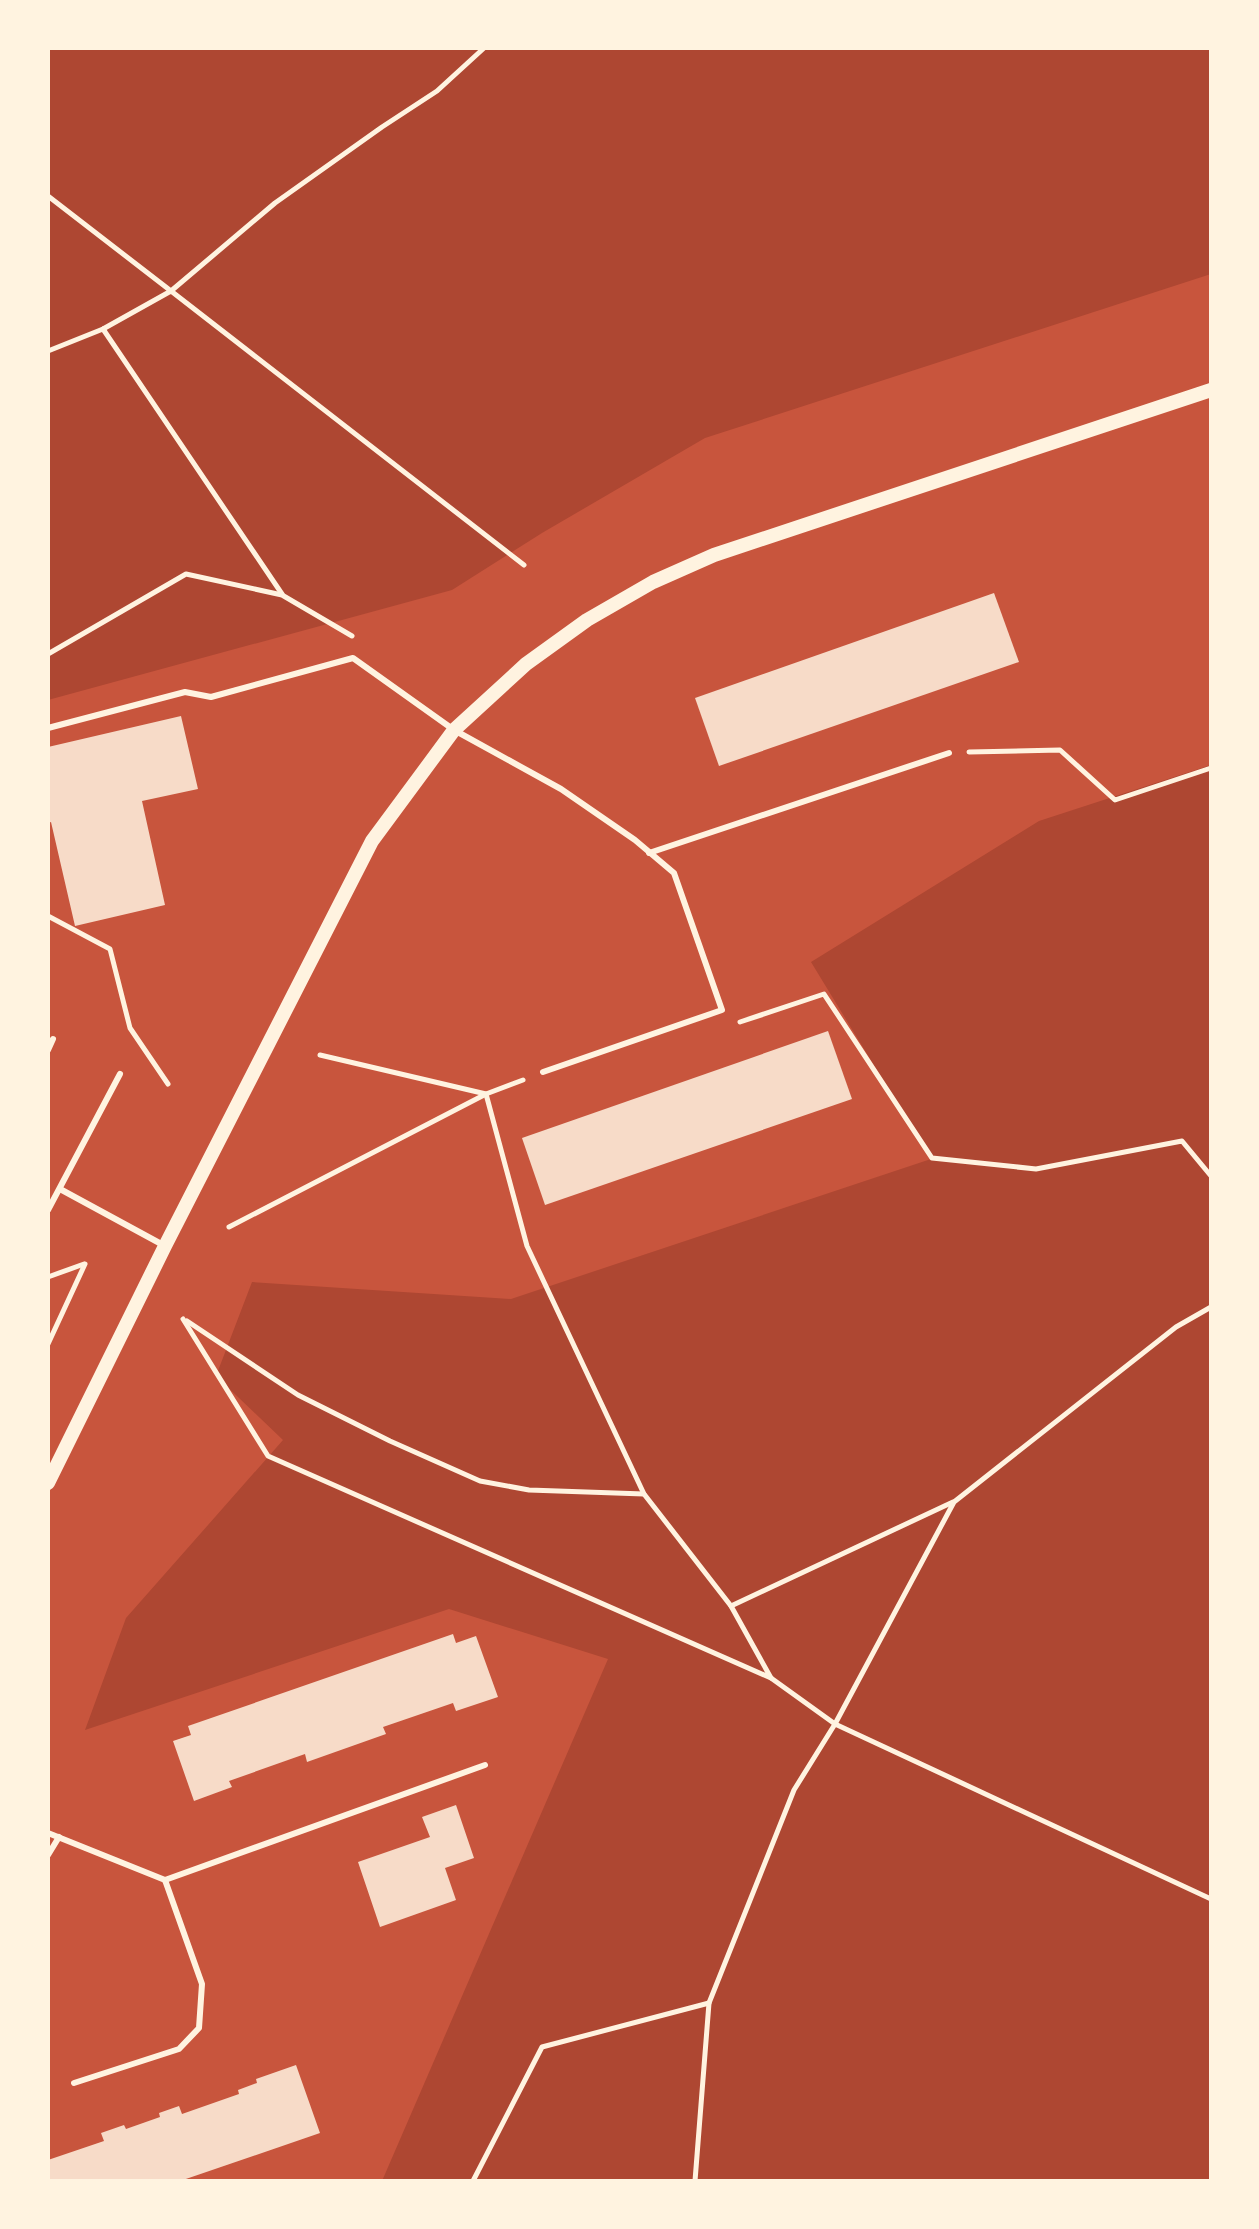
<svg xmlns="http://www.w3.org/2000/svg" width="1259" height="2229" font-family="'Times New Roman',serif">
  <rect width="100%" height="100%" fill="#c8553d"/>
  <g fill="#ae4732">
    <polygon points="48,48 1211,48 1211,274 705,438 542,533 452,590 48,700"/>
    <polygon points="1211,765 1211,2181 382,2181 608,1659 449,1609 85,1730 126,1618 283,1440 216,1376 252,1282 511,1299 931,1159 811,962 1039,821"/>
  </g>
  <g fill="#f7dbc8">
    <polygon points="994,593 1019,662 719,766 695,698"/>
    <polygon points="181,716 198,789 142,801 165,905 75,926 51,822 48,823 48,747"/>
    <polygon points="828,1031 852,1099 545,1205 522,1138"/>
    <polygon points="453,1634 456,1643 476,1636 498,1697 456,1711 453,1703 383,1727 386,1734 307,1762 305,1754 229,1781 232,1787 194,1801 173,1741 191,1735 188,1726"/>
    <polygon points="456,1805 474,1858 445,1868 456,1900 380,1927 358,1862 430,1837 422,1817"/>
    <polygon points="296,2065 320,2133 180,2181 48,2181 48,2160 104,2141 101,2133 124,2125 126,2129 160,2117 159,2113 179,2106 182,2114 239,2094 238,2090 257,2083 256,2079"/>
  </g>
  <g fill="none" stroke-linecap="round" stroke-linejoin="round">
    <g stroke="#fff3e0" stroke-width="5">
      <polyline points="48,196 171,291 275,203 382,127 437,91 484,48"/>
      <polyline points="103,329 282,594"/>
      <polyline points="48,351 103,329 171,291 524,565"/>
      <polyline points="48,654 186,574 282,595 352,636"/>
      <polyline points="969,752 1060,750 1115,800 1211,768"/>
      <polyline points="48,916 110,949 130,1028 168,1084"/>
      <polyline points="740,1022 824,994 932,1158 1036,1169 1182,1141 1211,1176"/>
      <polyline points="320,1055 486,1094 527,1246 644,1494 731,1606 771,1678 835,1724 1211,1899"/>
      <polyline points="229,1227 486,1094 523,1080"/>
      <polyline points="48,1277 84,1264"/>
      <polyline points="183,1319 268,1456 771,1678"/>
      <polyline points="187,1321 298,1395 390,1441 480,1481 529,1490 644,1494"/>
      <polyline points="48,1344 85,1264"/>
      <polyline points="731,1606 953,1502"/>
      <polyline points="473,2181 542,2047 709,2003"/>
      <polyline points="695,2181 709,2003 794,1790 835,1724 954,1502 1176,1327 1211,1307"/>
    </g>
    <g stroke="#fff3e0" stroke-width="6">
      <polyline points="48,728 185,692 211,697 353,658 454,730 561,789 635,840 674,873 722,1010 543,1072"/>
      <polyline points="649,853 949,753"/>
      <polyline points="48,1050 53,1039"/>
      <polyline points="60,1189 165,1246"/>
      <polyline points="48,1210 120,1074"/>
      <polyline points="48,1833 165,1880 485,1765"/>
      <polyline points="48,1855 59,1837"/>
      <polyline points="74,2083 179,2049 199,2028 202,1984 165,1880"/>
    </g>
    <polyline stroke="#fff3e0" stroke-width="14" points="48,1483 165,1246 372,841 454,730 526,664 587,620 653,582 714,555 1211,390"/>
  </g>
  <rect width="1259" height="2229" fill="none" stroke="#fff3e0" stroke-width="100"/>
</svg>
